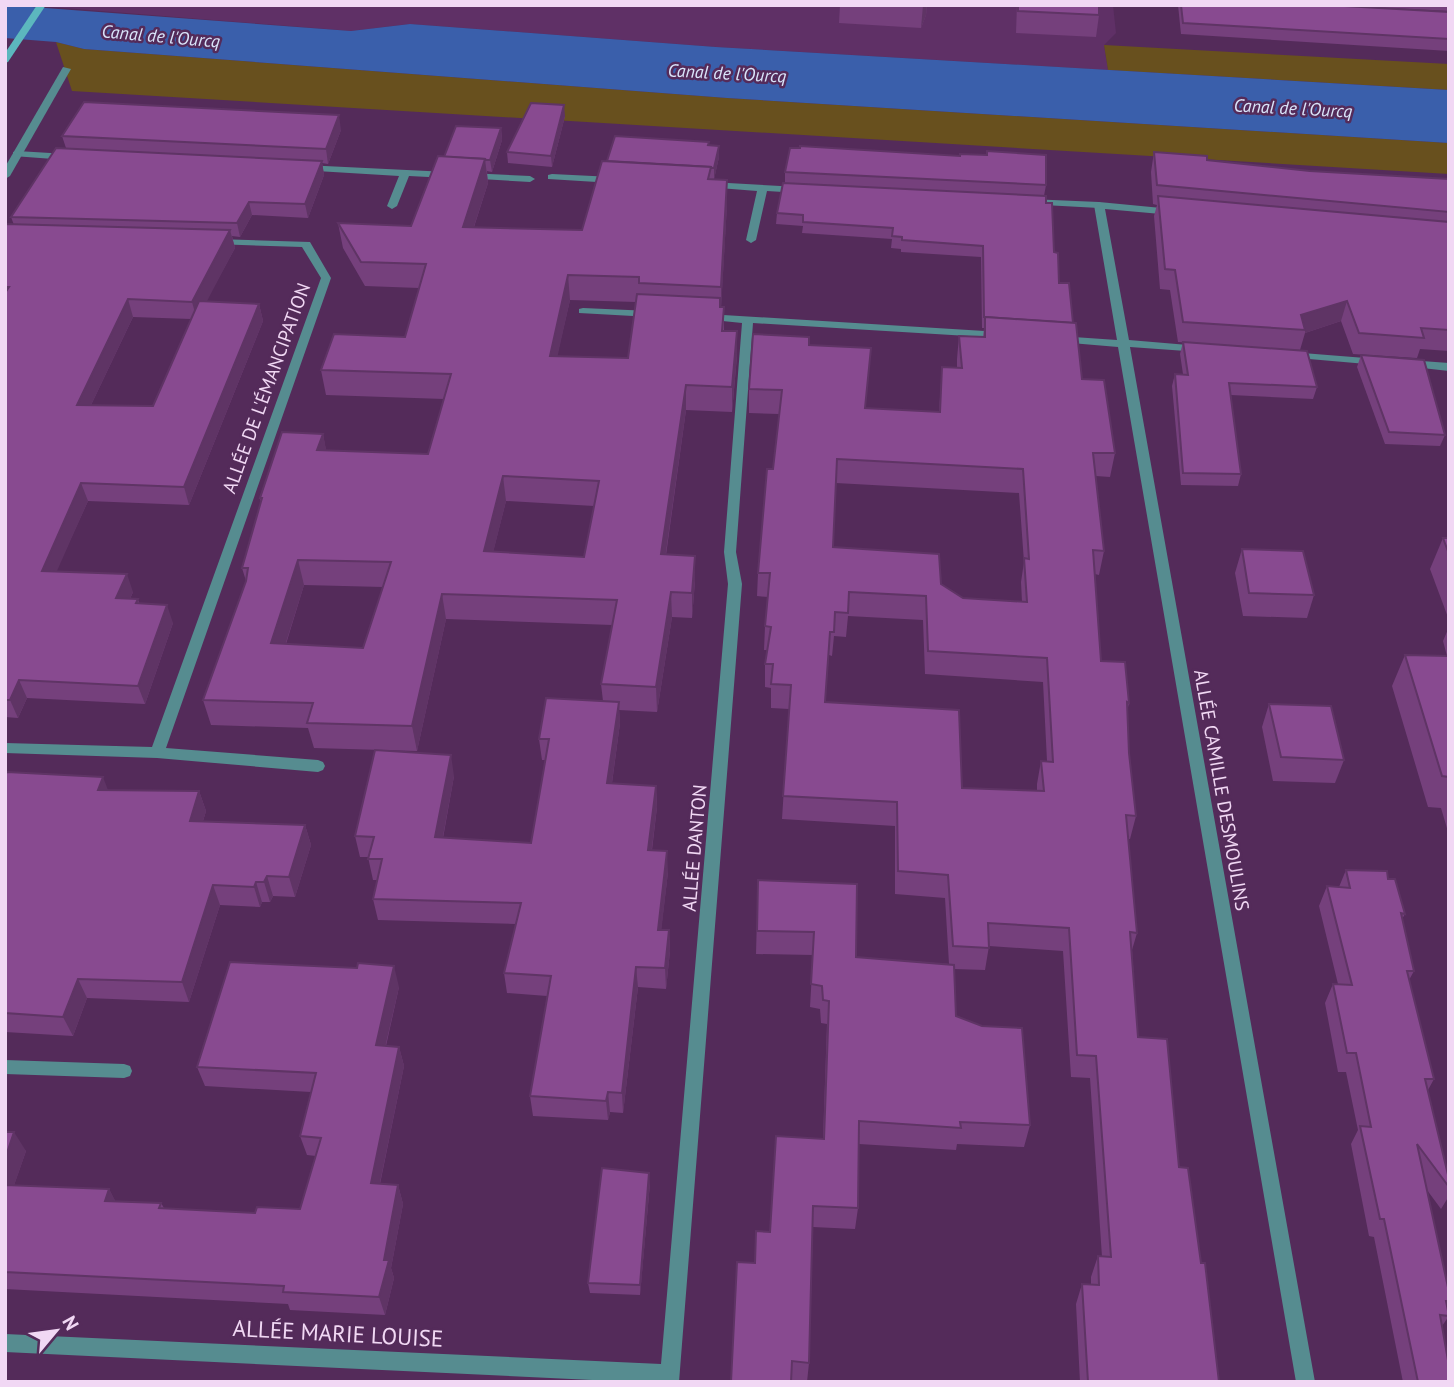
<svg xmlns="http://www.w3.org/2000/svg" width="1454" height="1387" font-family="'PT Sans',sans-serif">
  <rect width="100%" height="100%" fill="#542b5a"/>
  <polygon fill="#5f3066" points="27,5 1113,5 1116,33 1104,45 1108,70 716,47 410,24 351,31"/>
  <g fill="#68501e">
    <polygon points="56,42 84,49 727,98 1449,143 1449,174 72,91"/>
    <polygon points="1104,45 1449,64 1449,90 1108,70"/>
  </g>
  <polygon fill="#3a5fab" points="5,5 351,31 410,24 716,47 1449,90 1449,143 727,98 84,49 56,42 5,38"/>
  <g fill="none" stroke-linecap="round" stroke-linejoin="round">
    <g fill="#568c90" fill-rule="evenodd">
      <polygon points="17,151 67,154 72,157 67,160 13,156 13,152"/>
      <polygon points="304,165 448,172 453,175 448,178 409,176 397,206 392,209 387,206 399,176 300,170 300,166"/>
      <polygon points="468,173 530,176 535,179 530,182 464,178 464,174"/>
      <polygon points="552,174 613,177 618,180 613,183 548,179 548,175"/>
      <polygon points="710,182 799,187 804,190 799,193 767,191 756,240 751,243 746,240 757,191 706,187 706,183"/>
      <polygon points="1029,199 1099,202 1104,205 1099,208 1025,204 1025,200"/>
      <polygon points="5,1060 124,1064 130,1066 132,1071 130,1076 124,1078 5,1074"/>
    </g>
    <g fill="#568c90" fill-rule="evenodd">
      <polygon points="63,67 71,69 10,176 5,179 5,167"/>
      <polygon points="1099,202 1172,209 1177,212 1172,215 1105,209 1129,340 1200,346 1206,349 1200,352 1130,347 1315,1382 1296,1382 1118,347 1059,342 1053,339 1059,336 1117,340 1094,205"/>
      <polygon points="217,239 310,242 331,278 166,748 318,760 323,762 325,766 323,770 318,772 157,758 5,753 5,743 152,747 321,278 302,247 213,244 213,240"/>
      <polygon points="583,308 651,311 657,314 651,317 579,313 579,309"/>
      <polygon points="707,314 1001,332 1007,335 1001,338 753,323 736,552 742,584 679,1382 634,1382 5,1352 5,1334 661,1364 728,584 724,552 742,323 703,319 701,317"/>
      <polygon points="1290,352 1378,359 1384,362 1378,365 1286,357 1286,353"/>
      <polygon points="1408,360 1449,363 1449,371 1404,366 1404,362"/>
    </g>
    <polygon fill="#5cb7be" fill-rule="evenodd" points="37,5 46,5 8,62 5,63 5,53"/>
  </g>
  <g fill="#75407c" fill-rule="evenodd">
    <polygon points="840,5 927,5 926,15 921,28 839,23"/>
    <polygon points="1017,5 1099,5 1099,15 1096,37 1016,33"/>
    <polygon points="1178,5 1327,5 1449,12 1449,51 1181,34"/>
    <polygon points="1329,5 1449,5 1449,11"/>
    <polygon points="565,116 552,167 508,163 507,152"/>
    <path d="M501 128 502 140 492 172 487 171 488 183 474 227 582 230 607 161 709 145 719 146V157L714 179 727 204 721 307H724V331H737V356L732 412 686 410 666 555 695 581 692 618 672 617 657 712 619 710 620 723 612 783 656 786 657 807 652 850 668 872 661 930H669L670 951 666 989 638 987 623 1113 610 1112 608 1120 533 1116 530 1096 547 996 507 993 504 973 516 924 378 920 373 899 378 880H373L368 857H360L355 836 454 776 443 838 531 843 545 760H542L539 739 603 701 601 684 612 625 446 619 417 751 314 748 308 728 211 725 203 700 246 581 242 568 261 503 260 498 323 434 326 451 428 454 444 399 326 395 321 370 405 337 419 288 365 286 343 248 338 223 411 226 444 157ZM570 300 636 302 628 358 557 356ZM506 501 594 506 584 557 493 552ZM304 585 383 587 363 648 286 644Z"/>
    <path d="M341 130 328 164 322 163 324 175 308 218 252 215 240 237 232 236 235 248 206 301 259 304 263 321 189 505 88 501 56 571 133 592 130 599H138L139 603 173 623 145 704 27 698 18 718 5 717V224L14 225 11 217 66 148 62 136ZM133 317 191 319 153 406 91 405Z"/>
    <polygon points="1154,152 1207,160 1310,171 1449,179 1449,351 1420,349 1417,358 1353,354 1341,321 1305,333 1300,350 1178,342 1170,290 1160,289 1154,216 1157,205 1153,204 1151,172"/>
    <path d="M785 172 1046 185 1044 196 1059 283 1073 323 1082 379 1115 453 1110 477 1096 476 1104 551 1099 575 1095 574 1101 661 1129 703 1127 712 1129 753 1136 816 1130 839H1128L1137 933 1132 950 1138 1037 1179 1167 1201 1263 1219 1382H1080L1076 1304 1082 1284 1091 1285V1277L1098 1256 1102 1257 1090 1078 1071 1077 1063 951 989 946 985 970 954 969 956 1016 1030 1125 1024 1147 957 1144 956 1150 859 1144 858 1208 855 1229 813 1227 809 1363 807 1382 791 1381 755 1263 770 1232 823 1139 827 1024 821 1023 820 1009 810 1007 813 955 756 954 758 880 856 957 949 964 945 898 895 894V826L782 819 789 709 771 708V688L765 687V664L767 650H764L765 626 768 597 757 596 758 573 773 469 779 414 749 413V389L809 345 866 408 939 412 942 367 957 368V359L959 336 983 337 984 328H982L981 257 901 252V249L891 248 892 239 802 233 803 226 776 224 777 213 785 183ZM836 483 1019 493 1024 562 1021 582 1022 602 963 598 941 584 833 547ZM848 616 923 620 925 674 1043 682 1047 761H1041L1037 784V791L962 788 825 702 829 655 832 656 834 636 846 637Z"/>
    <polygon points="1183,342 1317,387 1313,399 1231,395 1241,474 1238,486 1181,485 1172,386 1175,374 1183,374 1180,354"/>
    <polygon points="1361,355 1445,435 1440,446 1385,444 1357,367"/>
    <polygon points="1443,538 1449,538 1449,620 1430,569"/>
    <polygon points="1242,549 1314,595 1307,618 1243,616 1235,573"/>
    <polygon points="1449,627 1449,835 1441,808 1428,807 1392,686 1405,655 1447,656 1443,641"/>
    <polygon points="1269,704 1344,760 1335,783 1273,781 1262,727"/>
    <polygon points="5,775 108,790 199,791 206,811 203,821 305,825 311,845 295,897 273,896 270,902 262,902 260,907 220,905 189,1002 87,998 73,1036 5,1032"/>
    <polygon points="1346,870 1388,879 1405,914 1402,919 1414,971 1409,980 1434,1079 1428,1090 1449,1179 1449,1196 1441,1209 1427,1190 1449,1292 1449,1304 1447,1306 1449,1316 1442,1326 1449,1382 1403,1382 1374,1237 1369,1236 1351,1144 1358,1130 1346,1072 1338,1072 1325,1003 1333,984 1338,984 1319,906 1327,886 1339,887"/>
    <polygon points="399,987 386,1046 399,1047 404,1066 380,1184 398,1185 403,1204 391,1268 394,1278 385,1315 290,1310 288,1304 5,1289 5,1132 26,1151 14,1185 109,1189 115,1201 161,1203 164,1208 255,1213 300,1209 316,1156 307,1155 300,1136 311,1092 205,1086 197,1067"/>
    <polygon points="650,1183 640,1295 590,1293 588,1283"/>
  </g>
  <g fill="#5f3465">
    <polygon points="923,5 927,5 926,15 921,28"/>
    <polygon points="564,105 565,116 552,167 551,156"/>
    <polygon points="339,115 341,130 328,164 326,149"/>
    <polygon points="501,128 502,140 492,172 490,160"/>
    <polygon points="719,146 719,157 714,180 714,168"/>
    <polygon points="485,159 488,183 466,251 463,227"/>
    <polygon points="322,161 324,175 308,218 305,204"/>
    <polygon points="727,180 727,204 721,311 721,287"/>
    <polygon points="249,202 252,215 240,237 237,223"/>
    <polygon points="230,230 235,248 197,320 192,302"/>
    <polygon points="568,275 570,300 552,381 550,356"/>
    <polygon points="128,299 133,317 83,422 77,405"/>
    <polygon points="1347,301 1341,321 1305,333 1305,330 1301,315"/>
    <polygon points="259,304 263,321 189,505 184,487"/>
    <polygon points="737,331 737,356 732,412 732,387"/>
    <polygon points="686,385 686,410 662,580 661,554"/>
    <polygon points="323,434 328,459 317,450"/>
    <polygon points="503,476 506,501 487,577 484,551"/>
    <polygon points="81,483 88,501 49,589 42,571"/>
    <polygon points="695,556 695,581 692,618 692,593"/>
    <polygon points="298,560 304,585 278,668 271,643"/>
    <polygon points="127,574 133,592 122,616 116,598"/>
    <polygon points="671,592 672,617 657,712 656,687"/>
    <polygon points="442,594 446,619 417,751 412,726"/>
    <polygon points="167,605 173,623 145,704 138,686"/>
    <polygon points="19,680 27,698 18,718 10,700"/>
    <polygon points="619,702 620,723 609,804 607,783"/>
    <polygon points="451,755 454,776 439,858 435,837"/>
    <polygon points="103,777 111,798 98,790"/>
    <polygon points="656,786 657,807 649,871 648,850"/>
    <polygon points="199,791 206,811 197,841 190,821"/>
    <polygon points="305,825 311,845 295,897 289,877"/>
    <polygon points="667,851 668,872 659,951 658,930"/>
    <polygon points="267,876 273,896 270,902 264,882"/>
    <polygon points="256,882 262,902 260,907 254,887"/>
    <polygon points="213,885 220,905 189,1002 182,982"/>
    <polygon points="669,930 670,951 666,989 665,968"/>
    <polygon points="394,966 399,987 381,1065 376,1045"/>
    <polygon points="636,967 638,987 623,1113 622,1093"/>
    <polygon points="78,979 87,998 73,1036 63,1017"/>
    <polygon points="399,1047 404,1066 376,1202 371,1183"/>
    <polygon points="608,1092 610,1112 608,1120 606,1101"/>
    <polygon points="14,1132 26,1151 8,1203 5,1199 5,1159"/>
    <polygon points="649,1173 650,1183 640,1295 640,1285"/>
    <polygon points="398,1185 403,1204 391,1268 394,1278 385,1315 379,1297 384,1260"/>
    <polygon points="109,1189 119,1208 105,1201"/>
  </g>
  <g fill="#884a90" stroke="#5f3465" stroke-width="2" fill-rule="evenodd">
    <polygon points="1018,5 1099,5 1099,15 1018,11"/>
    <polygon points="1181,5 1327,5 1449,12 1449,39 1183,23"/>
    <polygon points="84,102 339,115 326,149 62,136"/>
    <polygon points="531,103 564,105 551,156 507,152"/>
    <polygon points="456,126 501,128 490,160 485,160 485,159 444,157"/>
    <polygon points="615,136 709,142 708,145 719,146 714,168 711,168 711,167 607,161"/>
    <polygon points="800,146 960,156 960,154 987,155 987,151 1046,155 1046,185 785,172 790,148 800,148"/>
    <polygon points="56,148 322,161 305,204 249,202 237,223 11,217"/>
    <polygon points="1154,152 1207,156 1207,160 1310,171 1449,179 1449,212 1157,185"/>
    <path d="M438 156 485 159 463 227 582 230 602 161 711 167 708 179 727 180 721 287 639 283V277L568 275 550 356 628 358 637 294 720 298V307H724L722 331H737L732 387 686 385 661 554 695 556 692 593 671 592 656 687 601 684 617 600 442 594 412 726 307 723 313 703 203 700 246 581 248 568H242L262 498H260L282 432 323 434 317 450 428 454 451 374 321 370 334 334 405 337 426 264 361 262 338 223 411 226ZM503 476 599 481 584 557 484 551ZM298 560 391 562 363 648 271 643Z"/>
    <polygon points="783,183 1046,196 1046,203 1052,203 1054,252 1058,253 1059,283 1069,283 1073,323 984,317 983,246 902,240 902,237 892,236 893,228 803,222 803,215 777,213"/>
    <polygon points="1158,196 1449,222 1449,330 1421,328 1424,338 1359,333 1347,301 1301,315 1305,330 1183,322 1175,270 1165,269"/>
    <polygon points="5,224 230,230 192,302 128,299 77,405 153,406 199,301 259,304 184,487 81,483 42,571 127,574 116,598 138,599 136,603 167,605 138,686 19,680 10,700 5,700 5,293 9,287 5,287"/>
    <path d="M985 317 1076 323 1082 379 1104 380 1115 453H1093L1104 551 1093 550 1101 661 1125 662 1129 703 1127 702 1129 753 1136 816 1126 815 1137 933 1130 932 1138 1037 1167 1039 1179 1167 1188 1168 1201 1263H1205L1219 1382H1088L1082 1284 1099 1285 1098 1256 1111 1257 1096 1056 1077 1055 1069 928 988 923 989 948 953 946 948 875 898 871 897 802 783 796 791 685 771 684 773 664H765L771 627 765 626 770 573H758L767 469H773L782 390 749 389 753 334 809 337V345L871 348 865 408 940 412 942 367 962 368 959 336 985 337ZM837 459 1023 469 1029 559 1024 558 1027 602 963 598 941 584 939 554 833 547ZM849 592 926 596 928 651 1047 658 1053 762 1041 761 1044 791 962 788 959 710 825 702 830 632H834L835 612 848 613Z"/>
    <polygon points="1183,342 1307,351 1317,387 1229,383 1241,474 1183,473 1175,374 1188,375"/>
    <polygon points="1361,355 1424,360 1445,435 1389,432"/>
    <polygon points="1443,538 1449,538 1449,554"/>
    <polygon points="1242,549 1303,551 1314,595 1249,593"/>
    <polygon points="1405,655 1449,656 1449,777 1442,776"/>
    <polygon points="546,698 619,702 607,783 656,786 648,850 667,851 658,930 669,930 665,968 636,967 622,1093 608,1092 606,1101 530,1096 551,976 504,973 521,903 373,899 382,859 368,859 374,837 355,836 375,750 451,755 435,837 531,843 549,739 539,739"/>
    <polygon points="1269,704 1331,706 1344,760 1281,757"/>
    <polygon points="7,772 103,777 98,790 199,791 190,821 305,825 289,877 267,876 264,882 256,882 254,887 213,885 182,982 78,979 63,1017 5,1013 5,775"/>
    <polygon points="1346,870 1387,871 1388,879 1395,879 1405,914 1401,913 1414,971 1407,971 1434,1079 1425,1079 1449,1179 1449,1187 1417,1144 1449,1292 1449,1301 1446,1301 1449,1316 1440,1315 1449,1366 1449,1382 1418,1382 1384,1219 1380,1219 1360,1126 1371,1127 1356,1053 1347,1053 1333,984 1352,985 1327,886 1350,888"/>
    <polygon points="758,880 857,884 856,957 954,965 956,1016 982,1026 1022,1028 1030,1125 960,1122 961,1128 859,1121 858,1208 813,1206 809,1363 792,1361 791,1382 731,1382 737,1262 755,1263 756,1231 770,1232 776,1136 824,1139 829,1001 823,1000 822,986 811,984 814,932 757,931"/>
    <polygon points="230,962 357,968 358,963 394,966 376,1045 399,1047 371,1183 398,1185 384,1260 389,1260 379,1297 283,1292 284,1286 5,1272 5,1185 109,1189 105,1201 161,1203 159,1208 255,1213 257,1207 300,1209 321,1138 300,1136 316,1073 197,1067"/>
    <polygon points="5,1132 14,1132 5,1159"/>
    <polygon points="602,1168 649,1173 640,1285 588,1283"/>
  </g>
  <g text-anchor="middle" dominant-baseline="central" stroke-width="5" stroke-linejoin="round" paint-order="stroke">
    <g font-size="18" font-style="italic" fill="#d9e5fa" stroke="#542b5a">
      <text transform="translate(161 36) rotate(5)">Canal de l'Ourcq</text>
      <text transform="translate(727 73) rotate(3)">Canal de l'Ourcq</text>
      <text transform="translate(1293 108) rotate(3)">Canal de l'Ourcq</text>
    </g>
    <g font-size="19" fill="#f1d8f4" stroke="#542b5a">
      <text transform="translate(266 388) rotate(-70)">ALLÉE DE L'ÉMANCIPATION</text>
      <text transform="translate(1222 790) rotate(80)">ALLÉE CAMILLE DESMOULINS</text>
      <text transform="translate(694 848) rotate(-85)">ALLÉE DANTON</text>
    </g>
    <g font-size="23" fill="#f1d8f4" stroke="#542b5a">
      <text transform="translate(338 1333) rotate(3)">ALLÉE MARIE LOUISE</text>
    </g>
  </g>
  <rect width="1454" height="1387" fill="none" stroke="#f1d8f4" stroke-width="14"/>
  <g transform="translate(56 1331) rotate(61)" stroke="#542b5a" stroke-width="5" paint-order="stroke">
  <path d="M0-5L12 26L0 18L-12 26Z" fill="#f1d8f4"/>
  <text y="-10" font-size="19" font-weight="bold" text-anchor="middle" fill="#f1d8f4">N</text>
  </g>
</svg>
